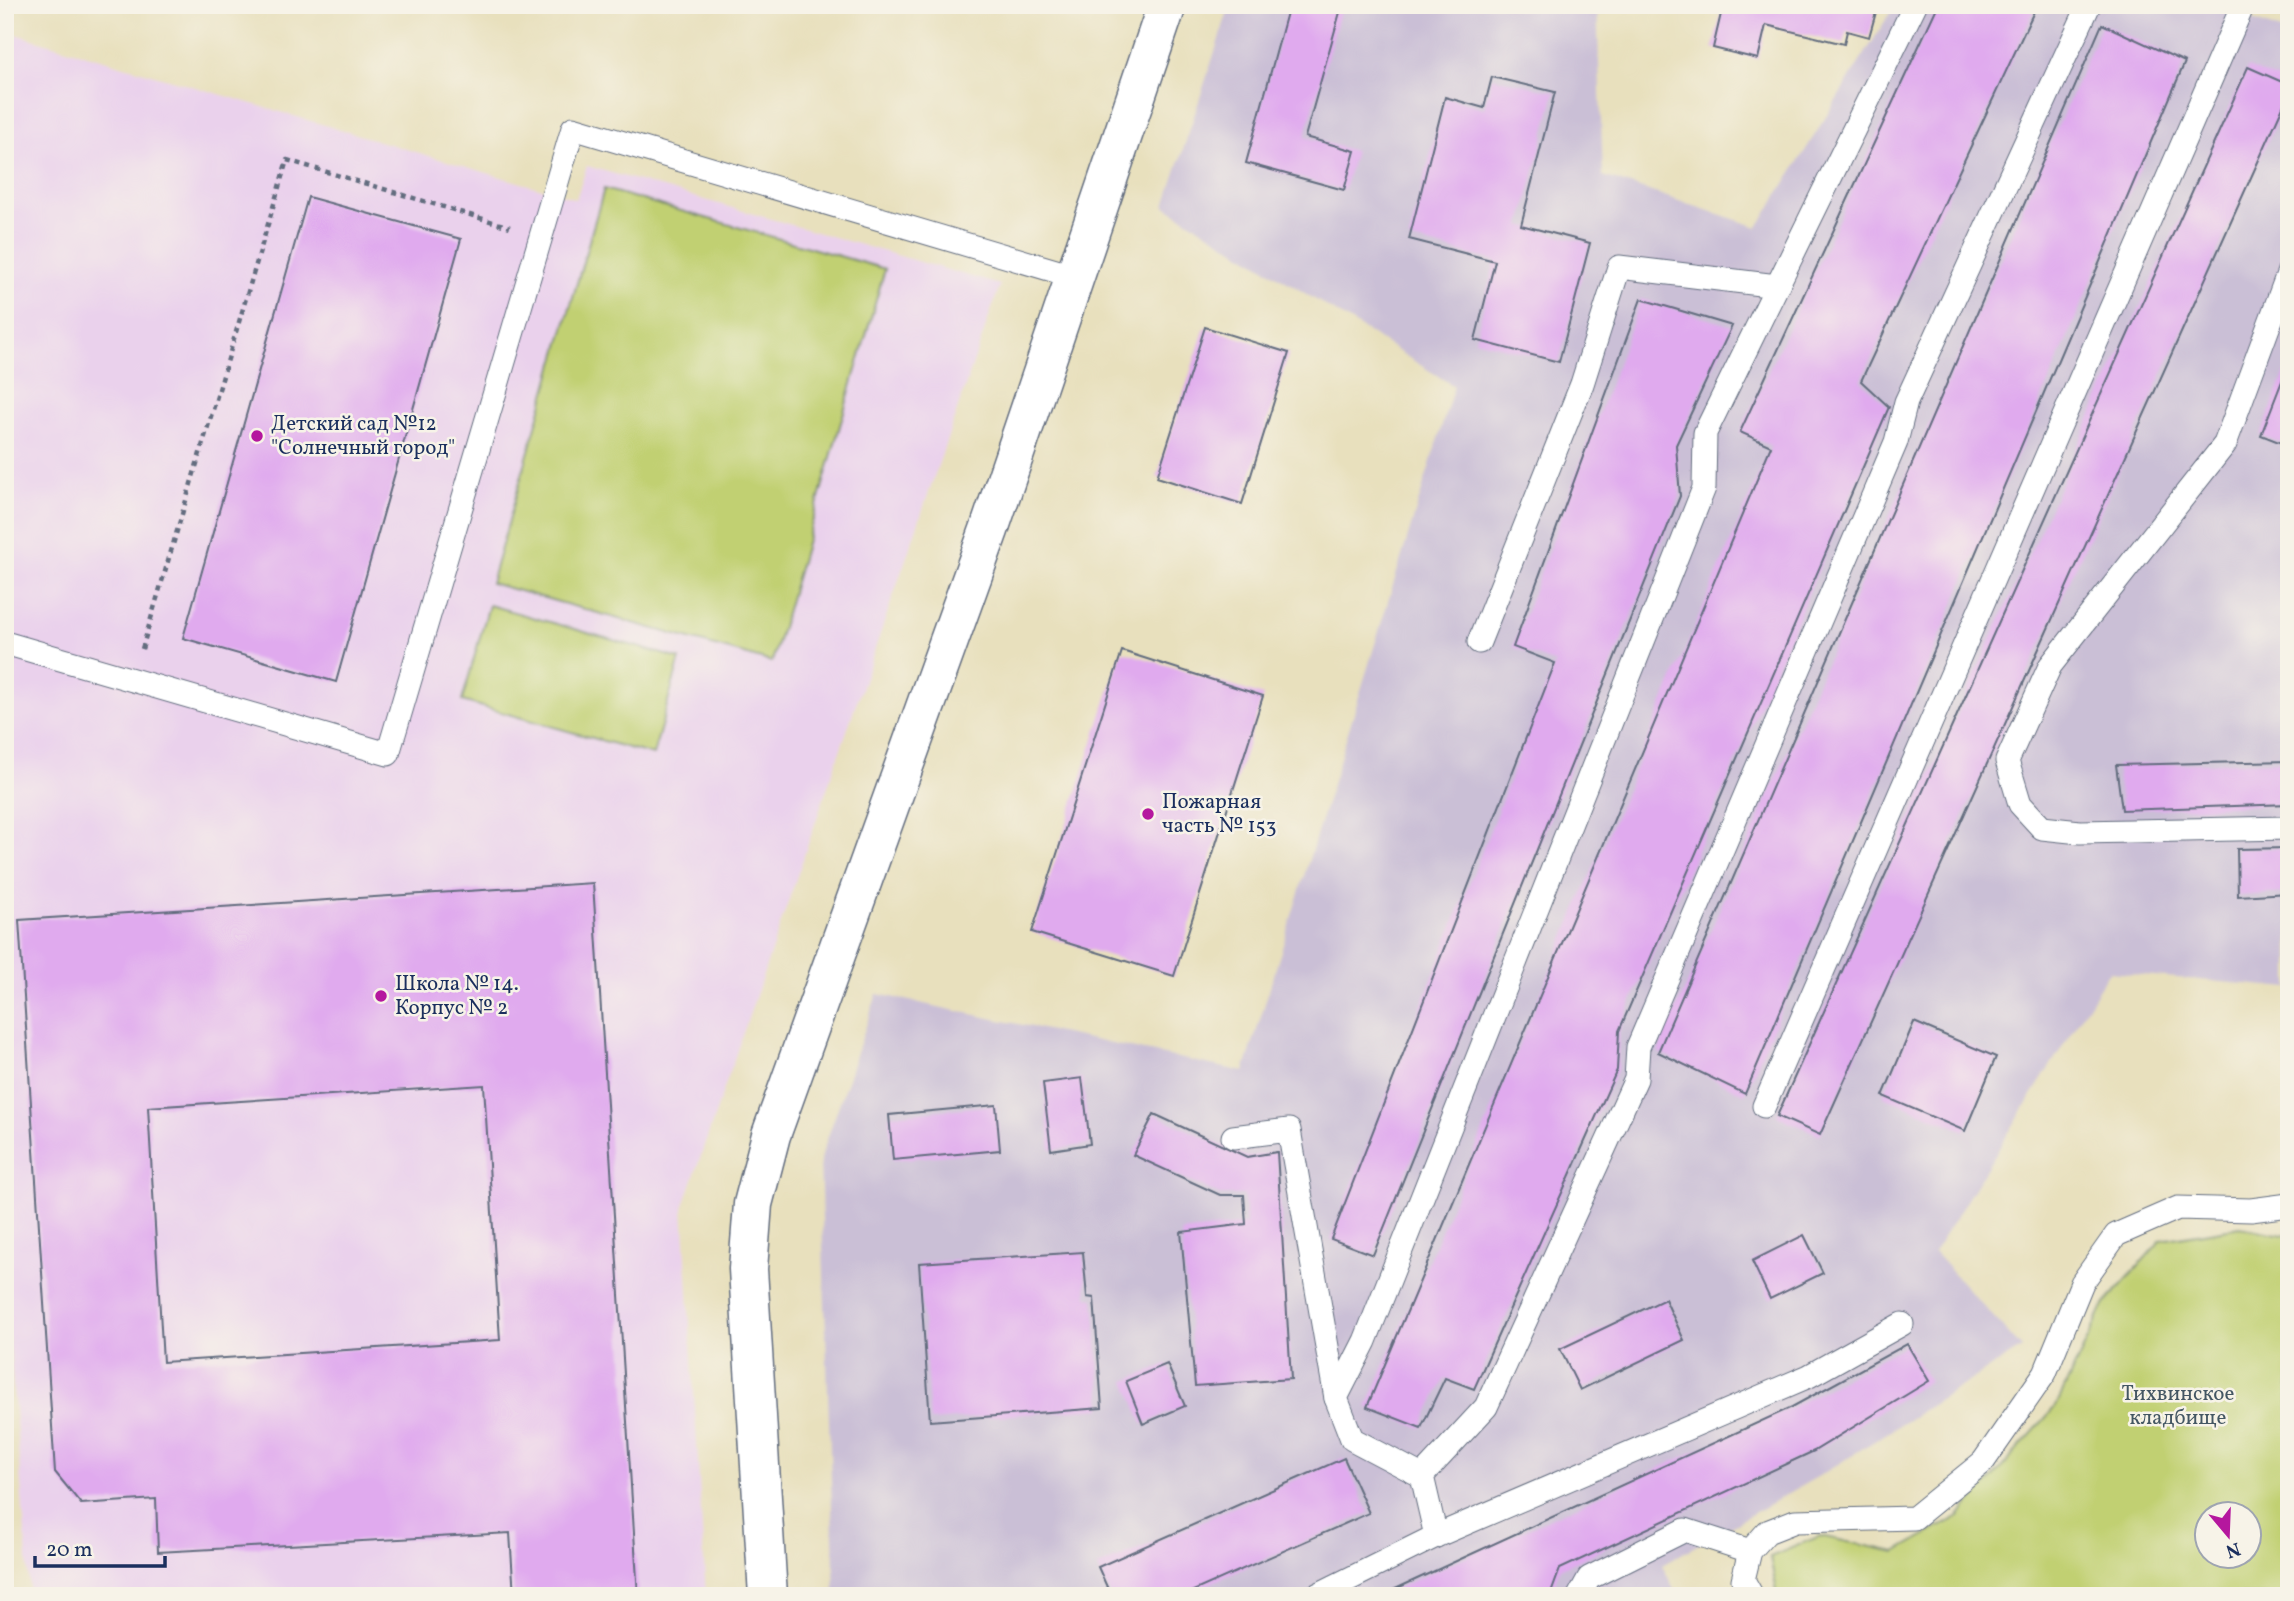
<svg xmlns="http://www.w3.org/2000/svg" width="2294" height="1601" font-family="Vollkorn,serif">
  <rect width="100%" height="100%" fill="#f7f3e8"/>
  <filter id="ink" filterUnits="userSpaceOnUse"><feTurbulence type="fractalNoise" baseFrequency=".0143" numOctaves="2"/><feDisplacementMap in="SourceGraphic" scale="14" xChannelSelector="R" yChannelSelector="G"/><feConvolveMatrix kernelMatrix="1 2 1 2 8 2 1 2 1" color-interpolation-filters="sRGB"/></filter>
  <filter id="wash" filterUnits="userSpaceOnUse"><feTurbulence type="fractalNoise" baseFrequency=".00686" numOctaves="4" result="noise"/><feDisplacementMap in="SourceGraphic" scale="28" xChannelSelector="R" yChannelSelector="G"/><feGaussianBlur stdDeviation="1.57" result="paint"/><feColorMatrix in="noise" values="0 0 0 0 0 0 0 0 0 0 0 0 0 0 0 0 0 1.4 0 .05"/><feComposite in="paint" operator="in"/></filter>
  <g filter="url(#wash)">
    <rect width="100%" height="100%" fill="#e8e0bd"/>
    <polygon fill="#ead1ec" points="5,31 576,199 587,166 1000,285 683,1208 706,1596 30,1596 5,1286"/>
    <polygon fill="#cabfd6" points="1230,5 1597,5 1603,176 1758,227 1895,5 2211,5 2289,33 2289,711 2286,719 2289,720 2289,988 2109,972 1934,1252 2022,1348 1819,1476 1662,1565 1677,1596 835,1596 820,1160 877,994 1244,1072 1454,386 1165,206"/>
    <g fill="#c1d072" stroke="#6e8068" stroke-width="2" fill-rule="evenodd">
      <polygon points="604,189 885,269 772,662 491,583"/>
      <polygon points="489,605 680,659 653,755 462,701"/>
      <path d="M2240 1227 2289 1236V1596H1778L1770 1557 1820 1536 1896 1552 1959 1516 2056 1406 2104 1305 2161 1240ZM2206 1514H2248V1556H2206Z"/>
    </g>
    <g id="blocks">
      <g fill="#e0aaee" fill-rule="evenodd">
        <polygon points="1289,5 1342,5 1305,137 1355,151 1344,190 1246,163"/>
        <polygon points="1723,5 1878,5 1869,37 1847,31 1844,44 1766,25 1758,59 1713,48"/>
        <polygon points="1938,5 2037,5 1861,381 1889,407 1619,1031 1617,1070 1474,1389 1445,1378 1421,1428 1367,1407 1771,446 1740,432"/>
        <polygon points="2102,24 2185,62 1745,1094 1658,1052"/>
        <polygon points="2248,67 2289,85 2289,93 1820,1135 1777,1116"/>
        <polygon points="1492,77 1555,92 1521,225 1590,243 1559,362 1475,340 1495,261 1409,239 1445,97 1484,108"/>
        <polygon points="308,197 461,239 336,682 183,638"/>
        <polygon points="1641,299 1732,326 1676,445 1680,496 1373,1255 1331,1239 1555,663 1513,647"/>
        <polygon points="1205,327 1289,353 1242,504 1157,477"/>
        <polygon points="2289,363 2289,446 2261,435"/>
        <polygon points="1122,651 1263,696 1174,976 1032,932"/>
        <polygon points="2289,761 2289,804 2122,810 2116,765"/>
        <polygon points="2289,848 2289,893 2238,896 2237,849"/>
        <path d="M593 883 638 1596H514L510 1533 158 1552 156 1499 81 1504 55 1472 19 920ZM484 1085 500 1340 163 1362 148 1107Z"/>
        <polygon points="1914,1022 1996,1057 1965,1131 1883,1096"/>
        <polygon points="1082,1078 1090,1144 1051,1150 1043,1083"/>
        <polygon points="996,1105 1000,1150 893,1160 889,1115"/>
        <polygon points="1154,1114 1247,1157 1277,1152 1291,1379 1195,1386 1181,1232 1246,1224 1244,1195 1220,1195 1133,1155"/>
        <polygon points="1804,1235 1823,1273 1770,1299 1752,1261"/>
        <polygon points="1083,1252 1087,1297 1094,1298 1102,1408 930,1421 919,1263"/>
        <polygon points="1665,1299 1684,1340 1580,1390 1560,1349"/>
        <polygon points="1907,1344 1929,1381 1814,1451 1560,1569 1550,1596 1380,1596 1792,1407"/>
        <polygon points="1167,1364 1185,1406 1143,1424 1126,1381"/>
        <polygon points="1344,1458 1369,1513 1182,1596 1111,1596 1098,1567"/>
      </g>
    </g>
  </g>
  <g filter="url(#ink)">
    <use href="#blocks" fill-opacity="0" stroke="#636d7f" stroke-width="2"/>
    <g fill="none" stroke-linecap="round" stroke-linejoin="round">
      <defs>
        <g id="service">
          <polyline points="2289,271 2225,444 2050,666 2007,761 2020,804 2042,828 2080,832 2289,828"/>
          <polyline points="1479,642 1582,384 1619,267 1777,286"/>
          <polyline points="5,643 388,754 573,128 1076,277"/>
          <polyline points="1764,1106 2243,5"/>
          <polyline points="1233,1137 1289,1130 1336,1398"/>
          <polyline points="1422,1476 1352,1439 1336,1398 1365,1341 1704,488 1705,433 1915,5"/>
          <polyline points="1436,1536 1809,1376 1902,1324"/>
          <polyline points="1315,1596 1436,1536 1422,1476 1486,1407 1636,1079 1638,1047 1896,442 1906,402 2089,5"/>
          <polyline points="1579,1596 1589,1578 1685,1530 1750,1551"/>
          <polyline points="1752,1596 1743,1580 1750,1551 1767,1532 1795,1521 1914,1518 1983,1462 2045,1373 2082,1283 2116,1235 2178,1208 2251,1210 2289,1205"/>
        </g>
        <polyline id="minor" points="768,1596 748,1269 753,1204 771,1135 989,530 1167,5"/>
      </defs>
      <use href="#service" stroke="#636d7f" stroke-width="25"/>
      <use href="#minor" stroke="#636d7f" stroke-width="41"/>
      <polyline stroke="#636d7f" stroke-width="4.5" stroke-dasharray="5 5" stroke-linecap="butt" points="142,649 287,160 510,227"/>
      <use href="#service" stroke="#fff" stroke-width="23"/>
      <use href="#minor" stroke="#fff" stroke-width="38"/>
    </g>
  </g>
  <g fill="#b5179e" stroke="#f7f3e8" stroke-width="2.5">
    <circle cx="257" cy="436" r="7"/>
    <circle cx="1148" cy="814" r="7"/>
    <circle cx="381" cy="996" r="7"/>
  </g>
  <g text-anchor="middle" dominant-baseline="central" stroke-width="5" stroke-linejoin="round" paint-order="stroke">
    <g font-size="21" fill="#1b2f5e" stroke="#f7f3e8" text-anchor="start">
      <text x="271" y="424">Детский сад №12<tspan x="271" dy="24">"Солнечный город"</tspan></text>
      <text x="1162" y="802">Пожарная<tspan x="1162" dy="24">часть № 153</tspan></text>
      <text x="395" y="984">Школа № 14.<tspan x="395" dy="24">Корпус № 2</tspan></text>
    </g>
    <g font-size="21" fill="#445763" stroke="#f7f3e8">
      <text x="2178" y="1394">Тихвинское<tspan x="2178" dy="24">кладбище</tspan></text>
    </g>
  </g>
  <rect width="2294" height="1601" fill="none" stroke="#f7f3e8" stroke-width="28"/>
  <g transform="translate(2228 1535) rotate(161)"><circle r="33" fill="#f7f3e8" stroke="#9fa5b1" stroke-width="2"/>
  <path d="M0-5L12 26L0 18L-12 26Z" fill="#b5179e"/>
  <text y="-10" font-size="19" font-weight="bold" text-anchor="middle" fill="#1b2f5e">N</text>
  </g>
  <path d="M35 1556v10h130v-10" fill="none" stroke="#1b2f5e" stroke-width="3.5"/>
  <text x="46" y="1556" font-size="21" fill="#1b2f5e" stroke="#f7f3e8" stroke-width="5" paint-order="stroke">20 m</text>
</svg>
